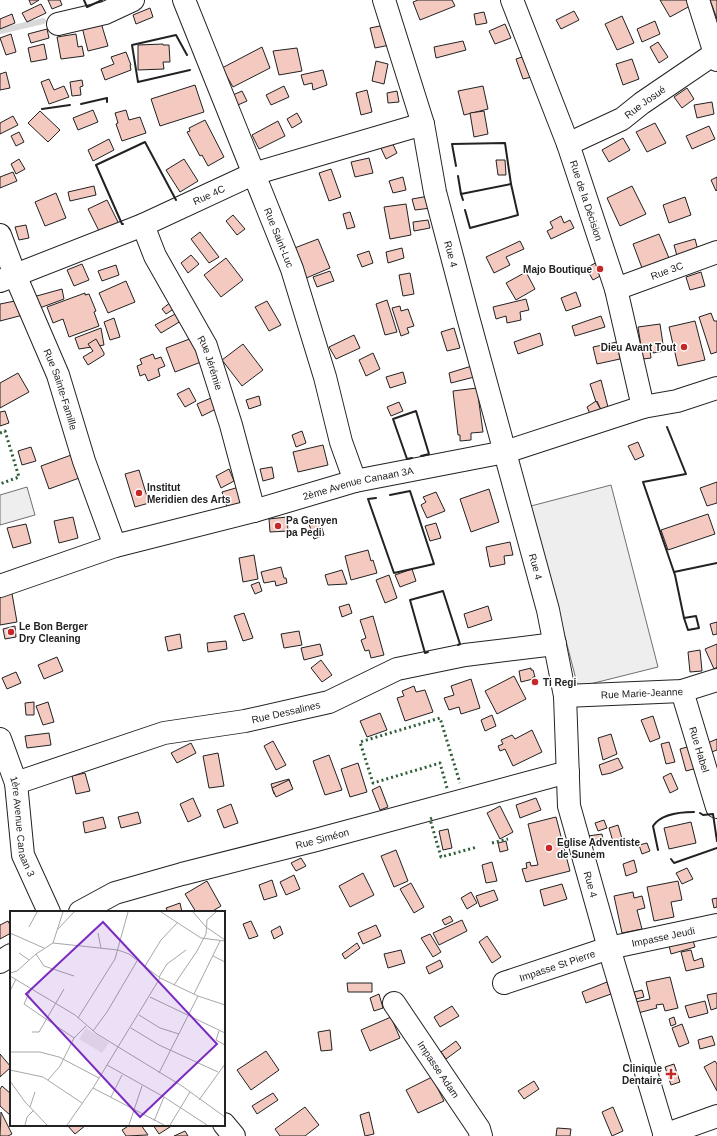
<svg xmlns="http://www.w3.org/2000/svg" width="717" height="1136" font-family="Helvetica,sans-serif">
  <rect width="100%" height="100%" fill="#fff"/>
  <g fill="#eee" stroke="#6f6f6f">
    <polygon points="611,485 658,667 578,687 531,506"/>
    <polygon points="27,487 35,515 0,525 0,495"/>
  </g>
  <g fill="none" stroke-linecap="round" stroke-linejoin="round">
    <polyline stroke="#d9d9d9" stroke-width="6" points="0,31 43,21"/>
  </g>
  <g fill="#f3c9c0" stroke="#222">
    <polygon points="29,0 39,0 31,5"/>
    <polygon points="48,0 60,0 62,5 52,9"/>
    <polygon points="418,0 452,0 455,6 420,20 413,2"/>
    <polygon points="660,0 687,0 690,6 670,17"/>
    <polygon points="710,0 717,0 717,19"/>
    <polygon points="41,4 46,13 27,22 22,13"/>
    <polygon points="150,8 153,17 136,24 133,15"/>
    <polygon points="574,11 579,20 561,29 556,20"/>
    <polygon points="484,12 487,23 476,25 474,14"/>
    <polygon points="12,14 15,23 0,29 0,19"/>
    <polygon points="99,16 108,46 88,51 81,23"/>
    <polygon points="622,16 634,43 617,50 605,24"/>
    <polygon points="655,21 660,34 642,42 637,29"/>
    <polygon points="505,24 511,38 495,44 489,31"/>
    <polygon points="385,25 390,45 375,48 370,28"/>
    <polygon points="47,29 49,38 31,43 28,34"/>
    <polygon points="11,34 16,52 6,55 0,38"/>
    <polygon points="76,34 78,47 82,46 84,56 61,59 57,37"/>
    <polygon points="463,41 466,50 436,58 434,47"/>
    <polygon points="658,42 668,57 659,63 650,47"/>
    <polygon points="44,44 47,59 31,62 28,48"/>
    <polygon points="163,44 163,45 169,45 170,62 163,62 164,69 138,70 138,45"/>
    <polygon points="262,47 270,68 233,87 222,68"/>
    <polygon points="297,48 302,71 279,75 273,51"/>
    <polygon points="126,52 131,65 130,65 131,70 105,80 101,69 114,64 111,57"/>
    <polygon points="525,56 532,77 523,79 516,59"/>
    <polygon points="632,59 639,79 623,85 616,64"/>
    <polygon points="376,61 388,64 384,84 372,81"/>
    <polygon points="323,70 327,85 313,90 312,83 304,85 301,75"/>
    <polygon points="6,72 10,88 0,90 0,74"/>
    <polygon points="49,79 54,90 64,86 69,97 49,104 41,82"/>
    <polygon points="82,80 83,86 80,87 81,95 72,96 70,82"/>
    <polygon points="195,85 204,112 160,126 151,99"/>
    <polygon points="284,86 289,97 271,105 266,95"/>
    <polygon points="483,86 488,109 464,115 458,91"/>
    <polygon points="687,88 694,99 682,108 674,97"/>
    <polygon points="367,90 372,112 361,115 356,93"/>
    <polygon points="242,91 247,101 231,108 226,98"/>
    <polygon points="397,91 399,102 388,103 387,93"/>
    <polygon points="712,102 714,114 697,118 694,105"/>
    <polygon points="93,110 98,122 78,130 73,118"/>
    <polygon points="126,110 129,120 140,117 146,133 122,141 116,124 118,123 115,113"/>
    <polygon points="40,111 60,130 48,142 28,123"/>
    <polygon points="484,111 488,134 474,137 470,113"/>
    <polygon points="297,113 302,122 292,128 287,119"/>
    <polygon points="13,116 18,125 0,134 0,123"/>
    <polygon points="205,120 224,157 208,166 202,155 200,156 187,132 190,131 189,128"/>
    <polygon points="278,121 285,136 259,149 252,135"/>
    <polygon points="655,123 666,143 647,152 636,132"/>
    <polygon points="709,126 715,139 692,149 686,136"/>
    <polygon points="19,132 24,142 16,146 11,136"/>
    <polygon points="389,136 397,153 386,159 378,142"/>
    <polygon points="623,138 630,150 609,162 602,150"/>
    <polygon points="109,139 114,150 93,161 88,150"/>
    <polygon points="369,158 373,173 355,177 351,162"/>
    <polygon points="19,159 25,169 16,174 11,164"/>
    <polygon points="184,159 198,181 180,192 166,170"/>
    <polygon points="496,160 505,160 506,175 498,175"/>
    <polygon points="331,169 341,197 329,201 319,173"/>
    <polygon points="13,172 17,181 0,188 0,177"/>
    <polygon points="403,177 406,190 393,193 389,181"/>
    <polygon points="717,177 717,190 716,191 711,180"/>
    <polygon points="94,186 96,195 70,201 68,192"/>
    <polygon points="632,186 646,214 620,226 607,198"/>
    <polygon points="56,193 66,218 45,226 35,202"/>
    <polygon points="429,196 431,208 415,210 412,199"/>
    <polygon points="685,197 691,215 669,223 663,205"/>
    <polygon points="107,200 119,224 100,233 88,209"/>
    <polygon points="406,204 411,235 390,239 384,207"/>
    <polygon points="350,212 355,227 347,229 343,214"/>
    <polygon points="233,215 245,229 237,235 226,221"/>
    <polygon points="561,216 564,223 570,220 574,228 551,239 547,231 553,228 550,222"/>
    <polygon points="428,220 430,228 414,231 413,222"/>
    <polygon points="26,225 29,238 19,240 15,227"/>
    <polygon points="200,232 219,257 209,263 191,239"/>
    <polygon points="659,234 669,258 642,268 633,244"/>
    <polygon points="318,239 330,268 304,279 292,249"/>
    <polygon points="695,239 698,250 677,256 674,245"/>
    <polygon points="520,241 524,249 506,257 510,265 494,273 486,257"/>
    <polygon points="402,248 404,258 388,263 386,252"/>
    <polygon points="369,251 373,263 362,267 357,255"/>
    <polygon points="191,255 199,264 188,273 181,263"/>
    <polygon points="226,258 243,280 221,297 204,275"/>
    <polygon points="603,259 609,271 593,280 586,268"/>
    <polygon points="82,264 89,280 74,286 67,270"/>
    <polygon points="116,265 119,275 102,281 98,271"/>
    <polygon points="330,271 334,281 317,287 313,277"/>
    <polygon points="526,272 535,289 516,300 506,283"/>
    <polygon points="701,272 705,286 690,290 686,277"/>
    <polygon points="410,273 414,294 403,296 399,275"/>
    <polygon points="126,281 135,302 108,313 99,293"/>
    <polygon points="62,289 64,299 37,309 33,297"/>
    <polygon points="576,292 581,306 566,311 561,298"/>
    <polygon points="85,293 85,295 89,294 96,311 94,312 99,326 69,337 63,319 53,323 47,307"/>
    <polygon points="526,299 529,310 520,312 521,320 507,323 506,316 496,319 493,307"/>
    <polygon points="20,300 23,315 0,321 0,304"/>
    <polygon points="387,300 397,332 385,335 376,304"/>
    <polygon points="267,301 281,325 269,331 255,307"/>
    <polygon points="171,302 175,308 166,314 162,309"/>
    <polygon points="400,306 401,311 408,309 414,326 407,328 409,333 401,336 392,308"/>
    <polygon points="177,313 181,321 161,333 155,325"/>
    <polygon points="711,313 714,321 717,321 717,352 711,354 699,317"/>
    <polygon points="601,316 605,327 575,336 572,326"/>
    <polygon points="114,318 120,337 110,340 104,322"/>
    <polygon points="695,321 705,360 678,366 669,327"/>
    <polygon points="660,324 664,351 653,353 653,350 650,350 651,358 643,359 638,327"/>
    <polygon points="101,328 104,345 79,349 75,338"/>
    <polygon points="454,328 460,348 447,351 441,332"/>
    <polygon points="540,333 543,345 518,354 514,342"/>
    <polygon points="354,335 360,348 336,359 329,347"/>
    <polygon points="192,338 201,362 175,372 166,348"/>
    <polygon points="96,339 104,353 104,355 88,365 83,357 93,351 88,344"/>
    <polygon points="617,342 620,359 597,364 593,347"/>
    <polygon points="243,344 263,370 242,386 222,360"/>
    <polygon points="373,353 380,369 366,376 359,360"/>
    <polygon points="153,354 155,359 161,357 165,366 158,369 160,376 148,381 145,374 140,376 137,366 142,364 140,359"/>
    <polygon points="475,365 478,376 451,383 449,373"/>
    <polygon points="403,372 406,383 390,388 386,377"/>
    <polygon points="18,373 29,392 0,408 0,383"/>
    <polygon points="601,380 608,407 601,410 597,401 596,402 590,384"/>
    <polygon points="189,388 196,401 185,407 177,394"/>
    <polygon points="477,388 483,432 471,433 471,440 460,441 460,435 458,435 453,391"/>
    <polygon points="259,396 261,405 249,409 246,400"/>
    <polygon points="211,398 216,409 202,416 197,404"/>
    <polygon points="596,401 601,410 591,416 587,407"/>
    <polygon points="399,402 403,411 391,416 387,407"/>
    <polygon points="5,411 9,423 0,426 0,412"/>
    <polygon points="302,431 306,443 296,447 292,435"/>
    <polygon points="638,442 644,456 635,460 628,446"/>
    <polygon points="323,445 328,465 298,472 293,452"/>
    <polygon points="31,447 36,461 22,465 18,451"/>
    <polygon points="74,454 82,477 49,489 41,466"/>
    <polygon points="272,467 274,478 263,481 260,469"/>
    <polygon points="229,469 234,481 221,488 216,476"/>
    <polygon points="139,470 149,503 135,507 125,474"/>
    <polygon points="717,482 717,503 707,506 700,488"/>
    <polygon points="239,487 244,504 228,510 222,492"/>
    <polygon points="489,489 499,522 471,532 460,499"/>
    <polygon points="436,492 445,511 427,518 421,505 426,502 423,497"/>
    <polygon points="708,514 715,534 668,550 661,530"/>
    <polygon points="73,517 78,538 59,543 54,521"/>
    <polygon points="287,517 288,531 270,532 269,519"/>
    <polygon points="319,518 324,535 314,539 308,521"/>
    <polygon points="436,523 441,538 430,541 425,526"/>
    <polygon points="26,524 31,543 13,548 7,528"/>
    <polygon points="510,542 513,555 504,556 505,564 490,567 486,547"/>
    <polygon points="368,550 371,561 373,560 377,573 351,580 345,556"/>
    <polygon points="254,555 258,579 243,582 239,558"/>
    <polygon points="281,567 284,578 286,578 287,583 276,586 275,581 264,583 261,572"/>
    <polygon points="412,569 416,581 400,587 395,575"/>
    <polygon points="342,570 347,584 328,585 325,575"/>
    <polygon points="389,575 397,598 385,603 376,580"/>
    <polygon points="259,582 262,591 255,594 251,585"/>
    <polygon points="0,587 11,588 17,622 0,625"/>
    <polygon points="349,604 352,613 342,617 339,607"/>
    <polygon points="488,606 492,620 468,628 464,614"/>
    <polygon points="244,613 253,638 243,641 234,616"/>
    <polygon points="373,616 384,655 371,658 369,650 365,651 361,640 366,638 360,620"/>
    <polygon points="717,622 717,634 713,635 710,624"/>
    <polygon points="15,626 16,637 5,639 3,629"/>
    <polygon points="299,631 302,645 284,648 281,634"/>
    <polygon points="180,634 182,648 168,651 165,637"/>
    <polygon points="226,641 227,649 208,652 207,643"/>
    <polygon points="320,644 323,655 304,660 301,648"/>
    <polygon points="717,644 717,667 714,669 705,649"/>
    <polygon points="700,650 702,671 690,672 688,652"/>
    <polygon points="57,657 63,671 44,679 38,665"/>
    <polygon points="321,660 332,675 322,682 311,668"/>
    <polygon points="531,668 531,670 533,670 535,677 533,677 533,679 521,682 519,671"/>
    <polygon points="16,672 21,683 7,689 2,678"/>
    <polygon points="514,676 526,699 497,714 485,691"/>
    <polygon points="471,679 480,708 461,714 459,707 449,710 444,698 454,695 451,686"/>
    <polygon points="414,686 416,692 425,690 433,712 405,721 397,698 404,696 402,691"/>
    <polygon points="34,702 34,715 26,715 25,703"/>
    <polygon points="48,702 54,722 43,725 36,706"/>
    <polygon points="380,713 387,730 367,737 360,721"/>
    <polygon points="492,715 496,726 485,731 481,720"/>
    <polygon points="653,716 660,738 650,742 641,720"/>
    <polygon points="532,730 542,752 513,766 505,749 500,751 498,746 503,744 501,740 512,735 515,739"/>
    <polygon points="49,733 51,745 27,748 25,736"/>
    <polygon points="611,734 617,754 603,760 598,738"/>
    <polygon points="717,739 717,750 709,753 705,744"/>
    <polygon points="273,741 286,765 276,770 264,746"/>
    <polygon points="669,742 675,762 666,764 661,744"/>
    <polygon points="191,743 196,753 177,763 171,753"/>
    <polygon points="694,745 701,767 686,771 680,749"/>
    <polygon points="218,753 224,786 209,788 203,756"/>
    <polygon points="329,755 342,790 325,795 313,761"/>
    <polygon points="618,758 623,768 611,773 602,775 599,765"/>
    <polygon points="358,763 367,792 350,797 341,769"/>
    <polygon points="85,773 90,791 76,794 72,776"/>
    <polygon points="671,773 678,789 670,793 663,777"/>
    <polygon points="289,779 292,788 274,794 271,784"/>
    <polygon points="289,780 293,789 276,797 272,788"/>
    <polygon points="380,786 388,807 380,810 372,790"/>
    <polygon points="193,798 201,816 188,822 180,804"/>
    <polygon points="536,798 541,810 520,818 516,805"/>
    <polygon points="231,804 238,823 224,828 217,810"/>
    <polygon points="500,806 513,832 500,839 487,813"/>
    <polygon points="138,812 141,823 121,828 118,817"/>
    <polygon points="103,817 106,828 85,833 83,822"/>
    <polygon points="556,817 570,871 526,882 522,869 527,868 526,863 530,862 531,866 538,865 528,824"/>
    <polygon points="604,820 607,828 598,831 595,823"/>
    <polygon points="691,822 696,843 669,849 664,828"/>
    <polygon points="618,825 623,842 614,845 609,828"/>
    <polygon points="448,829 452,848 443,850 439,831"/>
    <polygon points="602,834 604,846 589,847 588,836"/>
    <polygon points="506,841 508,850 500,852 498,843"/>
    <polygon points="647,843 650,851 642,854 639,845"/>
    <polygon points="396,850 408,881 394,887 381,856"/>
    <polygon points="301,858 306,866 296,871 291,863"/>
    <polygon points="634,860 637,872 626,876 623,864"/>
    <polygon points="492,862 497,881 486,883 482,865"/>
    <polygon points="687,868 693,879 682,884 676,873"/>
    <polygon points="363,873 374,895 350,907 339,886"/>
    <polygon points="294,875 300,889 286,895 280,882"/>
    <polygon points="272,880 277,896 264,900 259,885"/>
    <polygon points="207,881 221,906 211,912 196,912 185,894"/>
    <polygon points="678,881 682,900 671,902 674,917 654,921 647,887"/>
    <polygon points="411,883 424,907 414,913 400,889"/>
    <polygon points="562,884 567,899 544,906 540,890"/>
    <polygon points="494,890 498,900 480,907 476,896"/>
    <polygon points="471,892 477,903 467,909 461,898"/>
    <polygon points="633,892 634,898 642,896 645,908 637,910 642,929 622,933 614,896"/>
    <polygon points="717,898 717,907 714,908 712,899"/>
    <polygon points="180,903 182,912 168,912 166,908"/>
    <polygon points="450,916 453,921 445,925 442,920"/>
    <polygon points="462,920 467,931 439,945 433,933"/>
    <polygon points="8,921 11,927 11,933 0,939 0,925"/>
    <polygon points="251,921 258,936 249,939 243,924"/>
    <polygon points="376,925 381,936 363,944 358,933"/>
    <polygon points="280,926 283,934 274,939 271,931"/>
    <polygon points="430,934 441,952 433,957 421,938"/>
    <polygon points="691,934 695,947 671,954 668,941"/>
    <polygon points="487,936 501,957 492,963 479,942"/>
    <polygon points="357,943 360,948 345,959 342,954"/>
    <polygon points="401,950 405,963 388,968 384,954"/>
    <polygon points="691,950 694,961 702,958 704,967 686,971 681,952"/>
    <polygon points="440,960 443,967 429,974 426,967"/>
    <polygon points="670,977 678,1008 665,1011 663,1004 656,1005 657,1008 638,1013 635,1002 650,999 646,982"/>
    <polygon points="607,982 611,994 586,1003 582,992"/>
    <polygon points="347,983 372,983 372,992 348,992"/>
    <polygon points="642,990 644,997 636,999 634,992"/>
    <polygon points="717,993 717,1008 711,1010 707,995"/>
    <polygon points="379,994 383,1008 374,1011 370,998"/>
    <polygon points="705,1001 708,1013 689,1018 685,1006"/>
    <polygon points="452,1006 459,1016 440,1027 434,1017"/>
    <polygon points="391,1017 400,1038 370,1051 361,1030"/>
    <polygon points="674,1017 676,1024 671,1026 669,1019"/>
    <polygon points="682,1024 689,1043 679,1047 672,1028"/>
    <polygon points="330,1030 332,1050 321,1051 318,1032"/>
    <polygon points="712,1036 715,1045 700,1049 698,1040"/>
    <polygon points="456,1041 461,1048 446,1059 441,1052"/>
    <polygon points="266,1051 279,1070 251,1090 237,1070"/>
    <polygon points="0,1054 11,1067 0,1077"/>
    <polygon points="715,1061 717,1064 717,1091 704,1067"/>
    <polygon points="674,1064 680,1082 671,1085 665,1067"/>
    <polygon points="432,1077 444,1101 418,1113 406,1090"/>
    <polygon points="534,1081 539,1089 524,1099 518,1091"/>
    <polygon points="2,1086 11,1094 11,1116 0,1106 0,1089"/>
    <polygon points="273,1093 278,1100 257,1114 252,1106"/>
    <polygon points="305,1107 319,1125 305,1136 280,1136 275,1129"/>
    <polygon points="613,1107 623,1131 612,1136 602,1112"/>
    <polygon points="1,1112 12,1134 8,1136 0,1136"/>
    <polygon points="369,1112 374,1134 365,1136 360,1115"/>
    <polygon points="67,1125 86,1125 75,1134"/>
    <polygon points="130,1125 141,1125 148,1135 126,1136 122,1130"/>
    <polygon points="153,1125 173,1125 159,1134"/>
    <polygon points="557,1128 571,1129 570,1136 556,1136"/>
    <polygon points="185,1131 188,1136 174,1136"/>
  </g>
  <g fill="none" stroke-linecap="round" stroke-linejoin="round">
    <defs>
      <g id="minor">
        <path id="s1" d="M184 0 292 269 325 377 341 442 355 481"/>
        <path id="s2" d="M384 0 423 124 435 192 468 317 548 610 565 696 569 806 609 948 665 1136"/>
        <path id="s3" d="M512 0 568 144 616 289 643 407"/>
        <polyline points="698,0 717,60"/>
        <polyline points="58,24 105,13 133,0"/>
        <path id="s4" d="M568 144 622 119 642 103 717 52"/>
        <path id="s5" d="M143 225 155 256 206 346 231 425 254 511"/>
        <path id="s6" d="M0 235 15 275 58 375 84 461 115 546"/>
        <path id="s7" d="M0 281 143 225 253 174 423 124"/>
        <path id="s8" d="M616 289 717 252"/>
        <path id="s9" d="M0 586 115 546 254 511 355 481 505 452 643 407 677 401 717 388"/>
        <path id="s10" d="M682 691 717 807"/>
        <path id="s11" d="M565 696 682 691 717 680"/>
        <path id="s12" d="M16 783 164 733 245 721 329 702 397 669 465 655 555 644"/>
        <path id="s13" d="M80 912 115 893 182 874 316 840 568 772"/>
        <polyline points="0,962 11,955"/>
        <path id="s14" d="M504 983 609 948 717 925"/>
        <path id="s15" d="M394 1003 479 1129 481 1136"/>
        <polyline points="664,1135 717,1116"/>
      </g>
      <g id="major">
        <path id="s16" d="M0 739 16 783 23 855 49 912"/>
        <polyline points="224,1124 234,1136"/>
      </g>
    </defs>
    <use href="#minor" stroke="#222" stroke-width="24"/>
    <use href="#major" stroke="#222" stroke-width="24"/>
    <use href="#minor" stroke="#fff" stroke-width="22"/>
    <use href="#major" stroke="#fff" stroke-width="22"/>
    <g stroke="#2f5e38" stroke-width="3" stroke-dasharray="2 3" stroke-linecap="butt">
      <polyline points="0,433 5,431 19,477 0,484"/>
      <polyline points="447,788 440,763 373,783 360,742 440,718 460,783"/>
      <polyline points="432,818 430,819 441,857 477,847"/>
      <polyline points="492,843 508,839"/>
    </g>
    <g stroke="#222" stroke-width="2">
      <polyline points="84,0 87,7 102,0"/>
      <polyline points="187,55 176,35 132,45 138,82 190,70"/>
      <polyline points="81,104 107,98 107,102"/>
      <polyline points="42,109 70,105"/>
      <polyline points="456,166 452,144 505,143 511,184 461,194 458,176"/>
      <polyline points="461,194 463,200"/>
      <polyline points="465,210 470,228 518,215 511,184"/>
      <polyline points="123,224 122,224 96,165 145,142 176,200"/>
      <polyline points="667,427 686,474 643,482 675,575 684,618"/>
      <polyline points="412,458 407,459 393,419 416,411 429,454 421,456"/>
      <polyline points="376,498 368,499 394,573 434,564 410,491 390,495"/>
      <polyline points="674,572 717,563"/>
      <polygon points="696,616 699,628 688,630 684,618"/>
      <polyline points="428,652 425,653 410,600 443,591 460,644 458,645"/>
      <polyline points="700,813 703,815 713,814 717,841"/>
      <path d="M658 850 653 826C661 814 681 812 694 812"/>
      <polyline points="671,859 674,863 717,848"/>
    </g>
  </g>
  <g fill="#c62828" stroke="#fff" stroke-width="1.5">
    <circle cx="600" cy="269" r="4"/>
    <circle cx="684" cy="347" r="4"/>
    <circle cx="139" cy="493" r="4"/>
    <circle cx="278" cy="526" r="4"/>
    <circle cx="11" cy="632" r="4"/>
    <circle cx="535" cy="682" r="4"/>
    <circle cx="549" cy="848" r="4"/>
    <path d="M669 1068h4v4h4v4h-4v4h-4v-4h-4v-4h4z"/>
  </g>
  <g text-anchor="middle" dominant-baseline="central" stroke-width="3" stroke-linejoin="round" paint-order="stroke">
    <g font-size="10" fill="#222" stroke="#fff">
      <text stroke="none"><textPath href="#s4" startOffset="88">Rue Josué</textPath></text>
      <text stroke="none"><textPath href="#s7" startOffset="226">Rue 4C</textPath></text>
      <text stroke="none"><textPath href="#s3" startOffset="214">Rue de la Décision</textPath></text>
      <text stroke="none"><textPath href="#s1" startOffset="256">Rue Saint-Luc</textPath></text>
      <text stroke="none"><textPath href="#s2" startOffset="263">Rue 4</textPath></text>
      <text stroke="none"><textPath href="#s8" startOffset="54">Rue 3C</textPath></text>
      <text stroke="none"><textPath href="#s5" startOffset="154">Rue Jérémie</textPath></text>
      <text stroke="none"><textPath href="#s6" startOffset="166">Rue Sainte-Famille</textPath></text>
      <text stroke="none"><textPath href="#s9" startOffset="373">2ème Avenue Canaan 3A</textPath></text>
      <text stroke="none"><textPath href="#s2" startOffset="587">Rue 4</textPath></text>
      <text stroke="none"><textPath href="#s11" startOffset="77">Rue Marie-Jeanne</textPath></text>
      <text stroke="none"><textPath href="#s12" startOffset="280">Rue Dessalines</textPath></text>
      <text stroke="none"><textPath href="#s10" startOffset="61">Rue Habel</textPath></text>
      <text stroke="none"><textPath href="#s16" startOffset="91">1ère Avenue Canaan 3</textPath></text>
      <text stroke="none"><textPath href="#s13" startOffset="254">Rue Siméon</textPath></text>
      <text stroke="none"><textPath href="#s2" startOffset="911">Rue 4</textPath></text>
      <text stroke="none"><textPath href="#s14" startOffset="166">Impasse Jeudi</textPath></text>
      <text stroke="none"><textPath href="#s14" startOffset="56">Impasse St Pierre</textPath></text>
      <text stroke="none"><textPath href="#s15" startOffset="80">Impasse Adam</textPath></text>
    </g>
    <g font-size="10" font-weight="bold" fill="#222" stroke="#fff" text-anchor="start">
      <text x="592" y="269" text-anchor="end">Majo Boutique</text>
      <text x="676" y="347" text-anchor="end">Dieu Avant Tout</text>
      <text x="147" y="487">Institut<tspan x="147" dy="12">Meridien des Arts</tspan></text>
      <text x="286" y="520">Pa Genyen<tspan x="286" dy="12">pa Pedi</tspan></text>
      <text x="19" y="626">Le Bon Berger<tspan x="19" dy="12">Dry Cleaning</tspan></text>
      <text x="543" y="682">Ti Regi</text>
      <text x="557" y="842">Eglise Adventiste<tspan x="557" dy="12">de Sunem</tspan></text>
      <text x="662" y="1068" text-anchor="end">Clinique<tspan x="662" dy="12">Dentaire</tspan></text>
    </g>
  </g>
  <g transform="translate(10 911)">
    <rect width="215" height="215" fill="#fff"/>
    <path d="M76 117 99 132 92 142 69 128Z" fill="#eee"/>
    <path fill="none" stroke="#a7a7a7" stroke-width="1" d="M151 1 191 27 215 30M183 1 196 16 215 29M19 16 27 1M47 19 64 1M0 22 34 37M88 22 91 37M43 32 53 1M9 42 19 49M26 43 34 55 64 65M203 45 215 51M135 55 151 29 167 12M0 62 7 60 26 43 43 32 108 39 119 43 150 67 188 85 215 94M0 65 65 104 87 123 172 175 215 206M149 66 157 53 176 39M164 74 187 40 196 23 197 9 206 1M21 78 14 93 64 127M0 80 6 68M184 83 210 30M140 86 215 122M129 104 150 117 169 123M68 107 105 48 118 1M121 117 149 134 208 161M83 120 97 101 127 50M209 120 206 129 215 134M22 121H29L54 78M0 141H30L49 146 89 167M97 154 154 186 197 214M0 159 33 166 72 192M149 162 188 85M38 169 50 155 64 127 76 115M0 170 15 191 37 214M83 177 154 214M101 186 112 164M189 189 215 153M20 196 25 181M144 210 154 186M15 214 17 206 24 199M57 214 83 177 150 67M119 214 132 175M160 214 180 181"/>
    <path fill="#7b2cbf" fill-opacity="0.15" stroke="#7b2cbf" stroke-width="2" d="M93 11 207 133 130 206 16 83Z"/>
    <rect width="215" height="215" fill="none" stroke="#222" stroke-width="2"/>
  </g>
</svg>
